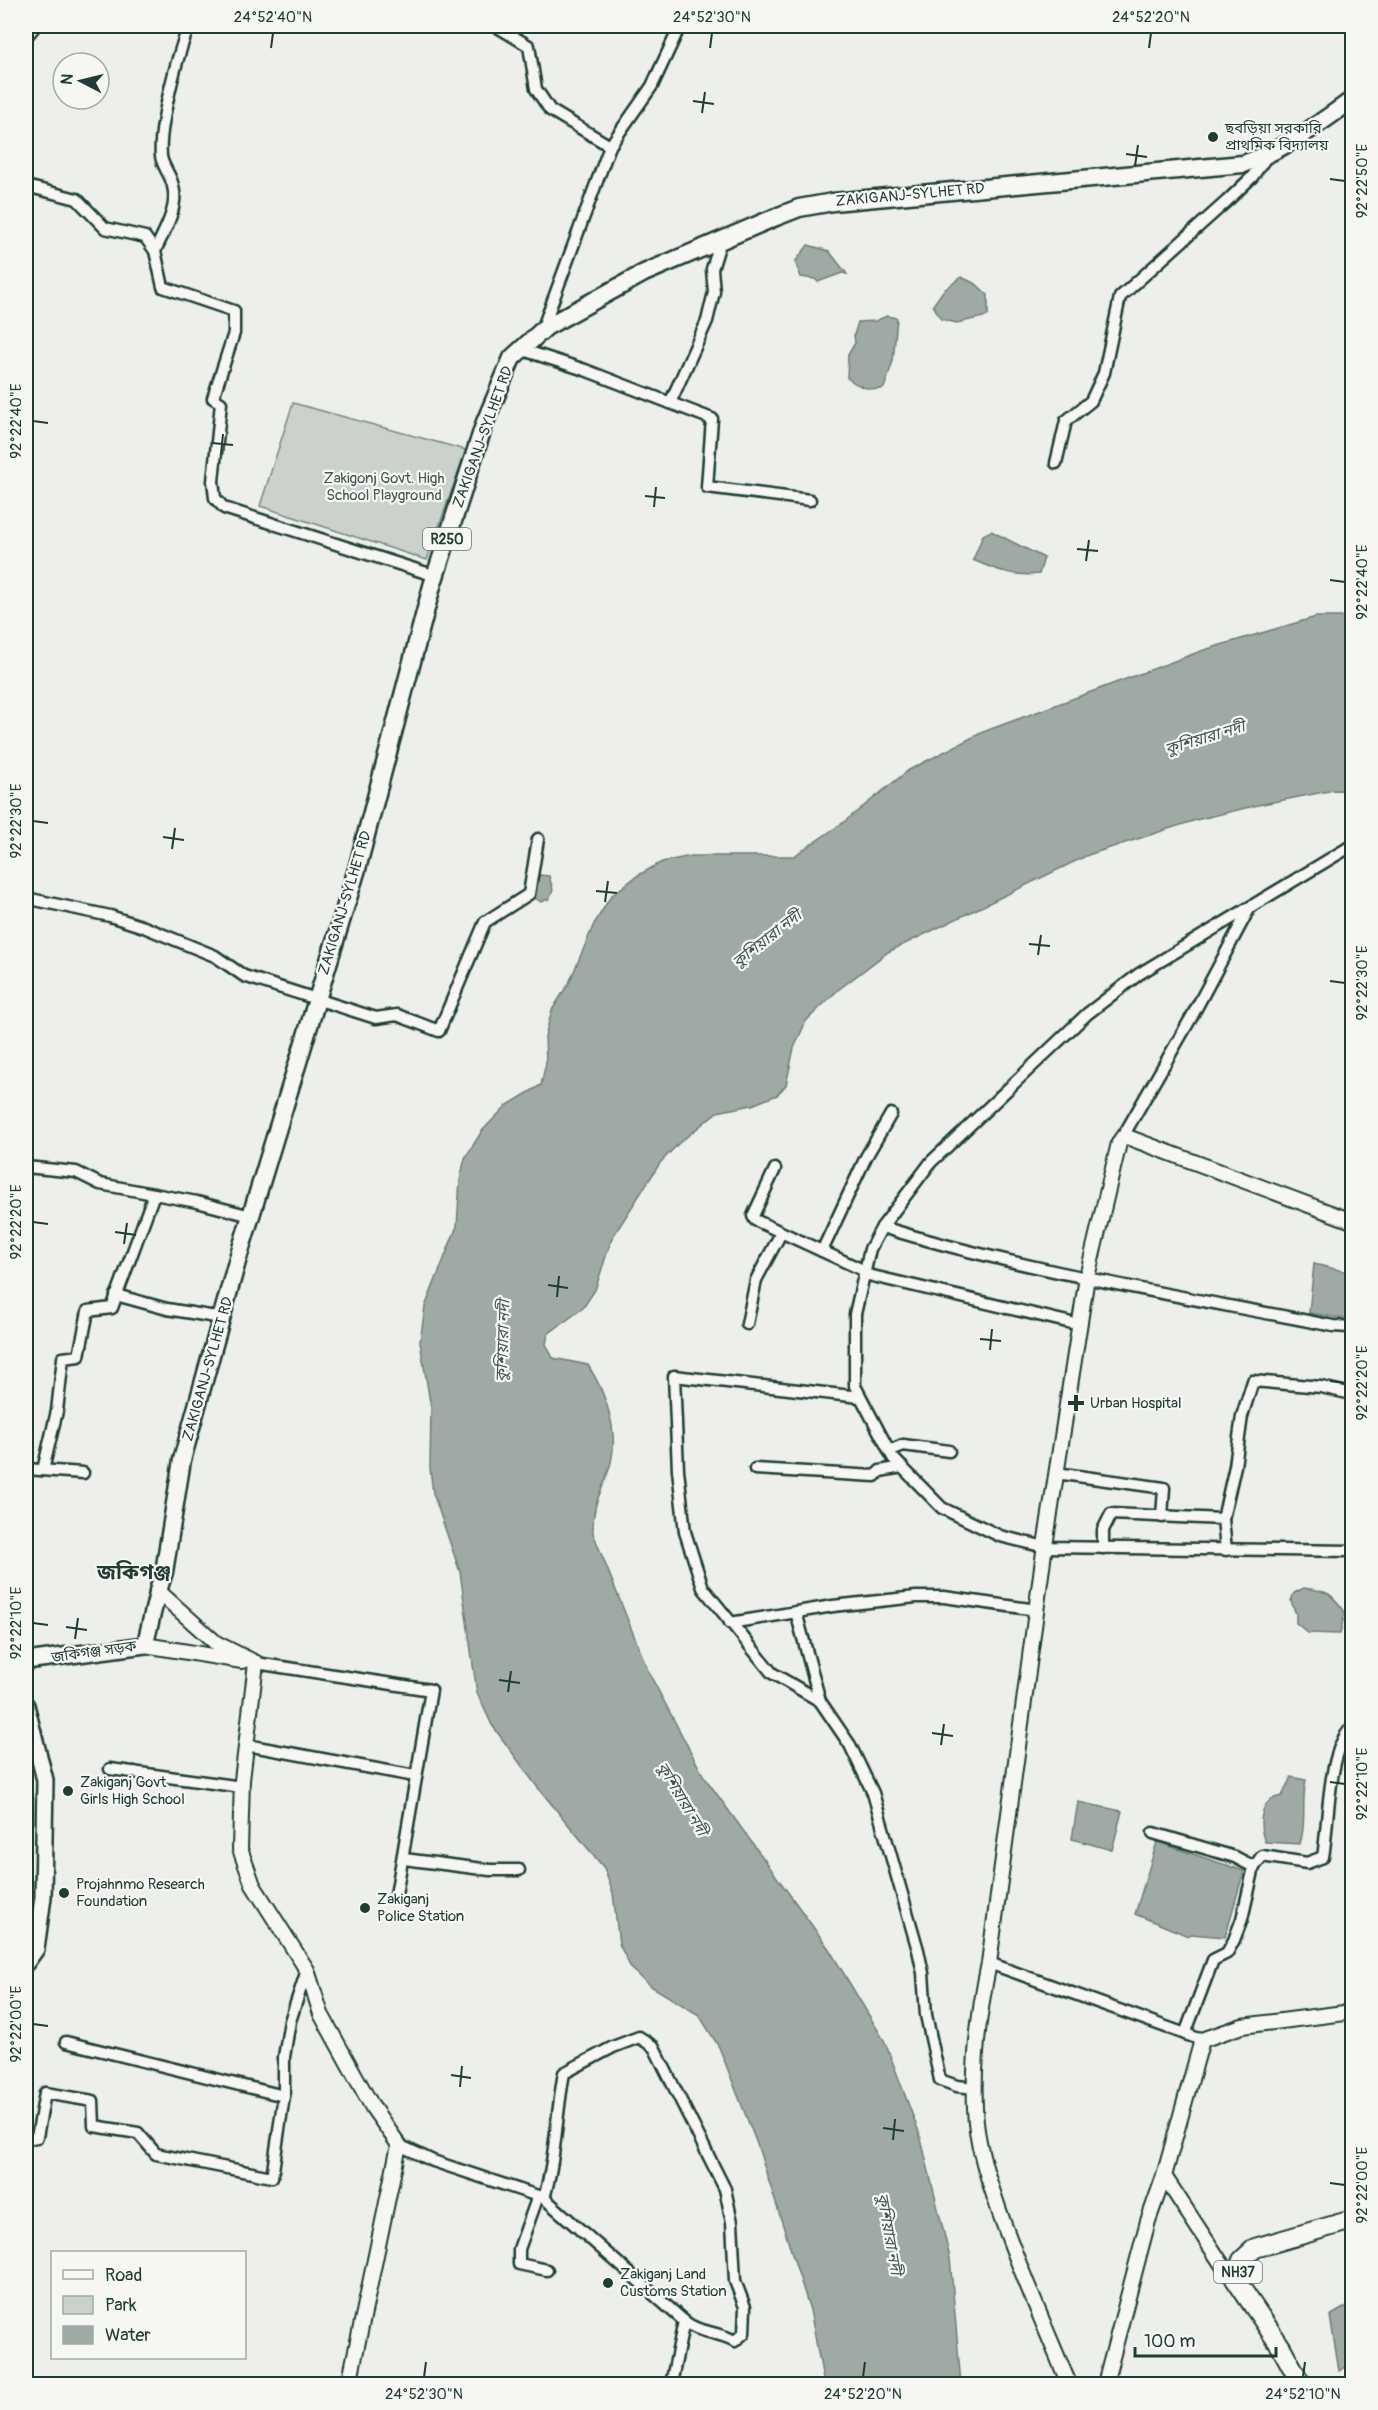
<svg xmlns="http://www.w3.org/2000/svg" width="1378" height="2410" font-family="Pangolin,'Noto Sans Bengali',sans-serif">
  <rect width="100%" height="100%" fill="#edefea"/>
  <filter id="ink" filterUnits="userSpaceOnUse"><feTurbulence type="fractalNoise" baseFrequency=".0167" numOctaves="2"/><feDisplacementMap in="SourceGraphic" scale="12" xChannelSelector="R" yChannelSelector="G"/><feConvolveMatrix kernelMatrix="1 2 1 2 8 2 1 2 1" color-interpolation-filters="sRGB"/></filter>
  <g filter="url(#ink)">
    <polygon fill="#cbd2cc" stroke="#758880" stroke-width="1.5" points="293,403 466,450 427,560 260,506"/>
    <g fill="#9faaa4" stroke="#6c7e77" stroke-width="1.5">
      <polygon points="808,245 829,251 847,274 842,273 818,282 815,279 801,277 795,262"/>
      <polygon points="961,277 976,284 988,295 988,316 957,323 941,319 933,305 943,291"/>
      <path d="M887 316 897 318 893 361 884 388C871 393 858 386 847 378L848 355 855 343 854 335 858 322 875 321Z"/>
      <path d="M991 531 1044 558 1039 574C1013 577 996 570 973 560L983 535Z"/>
      <path d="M1316 617H1352V791L1334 790 1258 805 1196 820 1088 855 888 952 838 990 806 1021 794 1048 786 1085 777 1095 752 1105 717 1112 678 1144 660 1163 612 1238 595 1290 583 1308 548 1334 546 1344 553 1358 588 1365C605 1392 619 1430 611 1462 604 1491 592 1498 593 1533L649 1673 703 1775 829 1949 885 2042 920 2135 950 2258 961 2384H824L810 2310 757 2144 719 2047 699 2015 649 1985 631 1968 619 1944 613 1893 604 1868 535 1784 492 1725 477 1693 460 1572 433 1493 430 1468 431 1408 420 1342 425 1307 457 1226 460 1180 465 1158 482 1131 506 1106 541 1085 546 1063 545 1036 552 1010 569 983 594 924 611 896 637 876 662 862 691 856H794L844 822 909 770 983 732 1204 650Z"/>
      <polygon points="539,875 549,876 553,890 549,899 541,902 535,898"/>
      <polygon points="1314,1264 1352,1273 1352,1301 1346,1319 1309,1313"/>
      <path d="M1304 1588C1329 1591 1331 1593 1345 1612L1340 1634 1308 1633 1296 1623V1614L1291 1601 1294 1593Z"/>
      <path d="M1291 1777 1306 1780C1301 1802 1307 1822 1300 1844L1265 1842C1258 1824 1259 1799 1282 1796Z"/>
      <polygon points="1078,1802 1122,1811 1112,1850 1072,1839"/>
      <polygon points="1157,1842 1244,1871 1225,1937 1191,1934 1188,1936 1135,1914"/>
      <polygon points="1352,2303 1352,2362 1339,2371 1330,2316"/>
    </g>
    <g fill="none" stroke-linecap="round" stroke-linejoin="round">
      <defs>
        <g id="minor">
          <polyline points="496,26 529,46 536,89 550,110 610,146 542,330"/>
          <polyline points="26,37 35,26"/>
          <polyline points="610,146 652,86 680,26"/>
          <polyline points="26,186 77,199 105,228 145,237 155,251 163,287 234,311 234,333 213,398 221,403 213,481 215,498 224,508 436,576"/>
          <path d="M155 251C164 231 179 208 173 186 171 175 162 166 161 156 158 127 178 53 189 26"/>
          <polyline points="520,349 585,370 712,419 707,487 810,500"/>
          <polyline points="670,403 707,321 714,292 712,269 721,240"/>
          <polyline points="1056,463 1066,421 1091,401 1104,373 1120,297 1227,201 1252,177 1267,156"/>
          <polyline points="1348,848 1139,974 1087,1014 931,1162 882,1227 870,1249 855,1314 855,1386 893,1458 942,1508 1000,1536 1045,1547 1352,1551"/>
          <polyline points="26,898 110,916 144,927 215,956 244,976 376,1018 397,1015 439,1031 485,922 529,894 538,839"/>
          <polyline points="1122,1138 1191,1018 1248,911"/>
          <polyline points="26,1167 76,1172 100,1184 197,1202 251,1216"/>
          <polyline points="775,1169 753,1216 755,1220 865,1271"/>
          <path d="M882 1227C1029 1272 1182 1296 1333 1326L1349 1327 1352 1323"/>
          <polyline points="822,1251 866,1157 891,1114"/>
          <polyline points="864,1274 1080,1325"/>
          <polyline points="116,1295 167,1309 222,1318"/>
          <polyline points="747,1324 756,1280 781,1233"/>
          <polyline points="860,1397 674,1376 678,1470 685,1532 703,1588 772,1673 820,1701 850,1745 873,1793 918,1950 923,1973 926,2015 940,2080 957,2086 975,2088"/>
          <polyline points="889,1451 903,1445 949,1451"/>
          <polyline points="26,1469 83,1473"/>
          <polyline points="755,1469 875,1476 880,1471 902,1467"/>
          <polyline points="43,1470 57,1411 63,1358 79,1356 88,1311 112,1308 154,1194"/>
          <polyline points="1056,1473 1164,1488 1162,1517"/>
          <polyline points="1223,1519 1235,1466 1242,1416 1253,1381 1321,1387 1352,1394"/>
          <polyline points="1103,1548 1103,1530 1111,1514 1223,1519 1226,1550"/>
          <polyline points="796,1612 820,1701"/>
          <polyline points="730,1623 833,1606 916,1597 944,1597 1037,1610"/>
          <polyline points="256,1663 431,1690 396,1895"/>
          <polyline points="246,1745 415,1776"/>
          <polyline points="110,1769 242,1787"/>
          <polyline points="1153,1833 1235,1857 1254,1867"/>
          <polyline points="404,1859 490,1870 519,1870"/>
          <polyline points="989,1963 1202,2040"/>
          <path d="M1185 2034 1213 1960 1227 1953 1234 1940 1242 1919 1254 1867 1262 1856 1307 1863 1323 1857C1329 1822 1327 1752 1352 1727"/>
          <polyline points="66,2042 284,2096"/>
          <polyline points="26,2139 37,2137 45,2093 93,2101 94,2126 138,2133 156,2154 272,2177 284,2096 284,2057 290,2021 307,1970"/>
          <polyline points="399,2145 433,2161 544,2198 684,2321 671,2384"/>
          <polyline points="538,2196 519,2249 519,2264 547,2270"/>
          <path d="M544 2198C556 2157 556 2115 564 2073L613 2047 639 2037 654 2047 725 2189 732 2222 735 2281 745 2307 744 2333 735 2341C717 2331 698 2333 684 2321"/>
        </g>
        <g id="tertiary">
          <polyline points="158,1591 216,1643 256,1663"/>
          <polyline points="145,1645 242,1661"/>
          <polyline points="256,1663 242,1780 240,1849 253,1885 307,1970 321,2014 373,2108 399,2145 349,2384"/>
          <polyline points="1164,2176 1223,2266 1235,2279"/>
          <path d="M1069 2384C1046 2330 1022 2275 1002 2219 990 2184 976 2146 975 2108 973 2059 979 2011 989 1963L1044 1552 1087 1277 1119 1143 1122 1138 1127 1137 1352 1221"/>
          <polyline points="1105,2384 1148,2221 1164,2176 1202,2040 1242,2026 1352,2012"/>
        </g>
        <g id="secondary">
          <polyline points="26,1661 145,1645 158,1591"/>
          <polyline points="26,1705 45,1780 43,1897 36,1949 26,1963"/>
        </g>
        <path id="primary" d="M158 1591 164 1572 182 1460 238 1258 357 869 432 586 485 422 512 358 546 327 644 273 776 217 799 208 833 202 1243 164C1284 150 1317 125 1352 100"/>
        <polyline id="trunk" points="1301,2384 1281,2347 1235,2279 1242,2260 1255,2248 1352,2220"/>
      </defs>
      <use href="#minor" stroke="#1f3d34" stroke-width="15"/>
      <use href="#tertiary" stroke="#1f3d34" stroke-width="18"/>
      <use href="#secondary" stroke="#1f3d34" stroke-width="20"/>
      <use href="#primary" stroke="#1f3d34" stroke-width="21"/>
      <use href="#trunk" stroke="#1f3d34" stroke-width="22"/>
      <use href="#minor" stroke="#f6f6f2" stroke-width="10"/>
      <use href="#tertiary" stroke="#f6f6f2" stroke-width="14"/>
      <use href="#secondary" stroke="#f6f6f2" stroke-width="15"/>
      <use href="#primary" stroke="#f6f6f2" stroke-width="16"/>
      <use href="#trunk" stroke="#f6f6f2" stroke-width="18"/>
    </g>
  </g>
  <path fill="none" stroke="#1f3d34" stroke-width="2" d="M271 48 273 33M710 48 712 33M1149 48 1151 33M693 101 714 104M702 113 705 92M1126 154 1147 157M1135 166 1138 145M1330 179 1345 181M33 421 48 423M212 443 233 445M221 454 223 434M645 496 665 498M654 507 656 487M1077 549 1098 551M1086 561 1089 540M1330 580 1345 582M33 821 48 823M163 837 184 840M172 849 175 828M596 891 617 893M605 902 608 881M1029 944 1050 946M1038 955 1041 935M1330 981 1345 983M33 1222 48 1224M115 1232 136 1235M124 1244 127 1223M548 1285 568 1288M557 1297 559 1276M980 1339 1001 1341M990 1350 992 1329M1330 1381 1345 1383M33 1623 48 1625M66 1627 87 1630M75 1639 78 1618M499 1680 520 1683M508 1692 511 1671M932 1733 953 1736M941 1745 944 1724M1330 1782 1345 1784M33 2024 48 2026M451 2075 471 2078M460 2087 462 2066M883 2128 904 2131M893 2140 895 2119M1330 2183 1345 2185M424 2377 426 2362M863 2377 865 2362M1303 2377 1305 2362"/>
  <g fill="#1f3d34" stroke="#f6f6f2" stroke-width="2">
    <circle cx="1213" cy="137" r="6"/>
    <path d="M1073 1394h6v6h6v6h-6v6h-6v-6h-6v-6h6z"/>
    <circle cx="68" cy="1791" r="6"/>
    <circle cx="64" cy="1893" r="6"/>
    <circle cx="365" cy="1908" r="6"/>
    <circle cx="608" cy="2283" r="6"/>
  </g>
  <g text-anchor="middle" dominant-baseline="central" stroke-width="4.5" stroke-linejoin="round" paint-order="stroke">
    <g fill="#f6f6f2" stroke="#60746d" stroke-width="1.5">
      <rect x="423" y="528" width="48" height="22" rx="4.5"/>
      <rect x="1214" y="2261" width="48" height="22" rx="4.5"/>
    </g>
    <g font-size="14" font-weight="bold" fill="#1f3d34">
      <text x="447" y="539">R250</text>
      <text x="1238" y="2272">NH37</text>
    </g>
    <g font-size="15" fill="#1f3d34" stroke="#f6f6f2" text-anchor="start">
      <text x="1225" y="128">ছবড়িয়া সরকারি<tspan x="1225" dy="17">প্রাথমিক বিদ্যালয়</tspan></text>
      <text x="1090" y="1403">Urban Hospital</text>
      <text x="80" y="1782">Zakiganj Govt<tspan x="80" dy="17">Girls High School</tspan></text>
      <text x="76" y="1884">Projahnmo Research<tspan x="76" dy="17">Foundation</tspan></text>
      <text x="377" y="1899">Zakiganj<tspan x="377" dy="17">Police Station</tspan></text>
      <text x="620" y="2274">Zakiganj Land<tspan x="620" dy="17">Customs Station</tspan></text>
    </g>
    <g font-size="15" fill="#1f3d34" stroke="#f6f6f2">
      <text transform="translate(910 195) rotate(-5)">ZAKIGANJ-SYLHET RD</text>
      <text transform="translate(483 437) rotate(-70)">ZAKIGANJ-SYLHET RD</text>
      <text transform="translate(345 903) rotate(-73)">ZAKIGANJ-SYLHET RD</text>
      <text transform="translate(208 1369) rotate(-74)">ZAKIGANJ-SYLHET RD</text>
      <text transform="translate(94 1652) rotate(-8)">জকিগঞ্জ সড়ক</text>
    </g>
    <g font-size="15" fill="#415b52" stroke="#f6f6f2">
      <text x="384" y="478">Zakigonj Govt. High<tspan x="384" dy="17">School Playground</tspan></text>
    </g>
    <g font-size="16" font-style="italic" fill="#3f5850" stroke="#f6f6f2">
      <text transform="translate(1205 738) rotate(-17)">কুশিয়ারা নদী</text>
      <text transform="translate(767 939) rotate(-38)">কুশিয়ারা নদী</text>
      <text transform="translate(503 1341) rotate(-88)">কুশিয়ারা নদী</text>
      <text transform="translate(682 1799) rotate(59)">কুশিয়ারা নদী</text>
      <text transform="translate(889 2234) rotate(80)">কুশিয়ারা নদী</text>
    </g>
    <g font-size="21" font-weight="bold" fill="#1f3d34" stroke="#f6f6f2">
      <text x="134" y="1572">জকিগঞ্জ</text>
    </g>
  </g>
  <rect width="1378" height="2410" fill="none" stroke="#f6f6f2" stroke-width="66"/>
  <rect x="51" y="2251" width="195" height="108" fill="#f6f6f2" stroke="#a0aca6" stroke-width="1.5"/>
  <rect x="63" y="2270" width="30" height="9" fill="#f6f6f2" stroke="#a0aca6" stroke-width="1.5"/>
  <text x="105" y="2281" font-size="18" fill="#1f3d34">Road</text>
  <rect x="63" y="2296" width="30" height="18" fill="#cbd2cc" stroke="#a0aca6" stroke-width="1.5"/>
  <text x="105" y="2311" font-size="18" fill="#1f3d34">Park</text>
  <rect x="63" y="2326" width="30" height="18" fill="#9faaa4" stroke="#a0aca6" stroke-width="1.5"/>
  <text x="105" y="2341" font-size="18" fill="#1f3d34">Water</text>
  <g transform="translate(81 81) rotate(277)"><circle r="28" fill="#f6f6f2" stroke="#a0aca6" stroke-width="1.5"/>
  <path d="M0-4.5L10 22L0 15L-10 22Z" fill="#1f3d34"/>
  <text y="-9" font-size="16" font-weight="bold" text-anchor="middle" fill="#1f3d34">N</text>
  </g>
  <path d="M1135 2347v9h141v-9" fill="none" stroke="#1f3d34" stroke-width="3"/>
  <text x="1144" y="2347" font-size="18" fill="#1f3d34" stroke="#f6f6f2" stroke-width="4.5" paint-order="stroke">100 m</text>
  <rect x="33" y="33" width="1312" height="2344" fill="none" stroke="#1f3d34" stroke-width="2"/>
  <g font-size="15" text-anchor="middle" fill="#1f3d34">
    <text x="273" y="22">24°52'40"N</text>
    <text x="712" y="22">24°52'30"N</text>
    <text x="1151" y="22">24°52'20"N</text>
    <text transform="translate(1362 181) rotate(-90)" y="5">92°22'50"E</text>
    <text transform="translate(16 421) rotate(-90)" y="5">92°22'40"E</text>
    <text transform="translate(1362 582) rotate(-90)" y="5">92°22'40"E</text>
    <text transform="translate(16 821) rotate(-90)" y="5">92°22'30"E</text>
    <text transform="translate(1362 983) rotate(-90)" y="5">92°22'30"E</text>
    <text transform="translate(16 1222) rotate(-90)" y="5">92°22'20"E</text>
    <text transform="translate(1362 1383) rotate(-90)" y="5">92°22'20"E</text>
    <text transform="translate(16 1623) rotate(-90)" y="5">92°22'10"E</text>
    <text transform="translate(1362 1784) rotate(-90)" y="5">92°22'10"E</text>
    <text transform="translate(16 2024) rotate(-90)" y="5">92°22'00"E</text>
    <text transform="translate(1362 2185) rotate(-90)" y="5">92°22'00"E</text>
    <text x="424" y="2399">24°52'30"N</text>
    <text x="863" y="2399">24°52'20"N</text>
    <text x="1303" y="2399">24°52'10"N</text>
  </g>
</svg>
